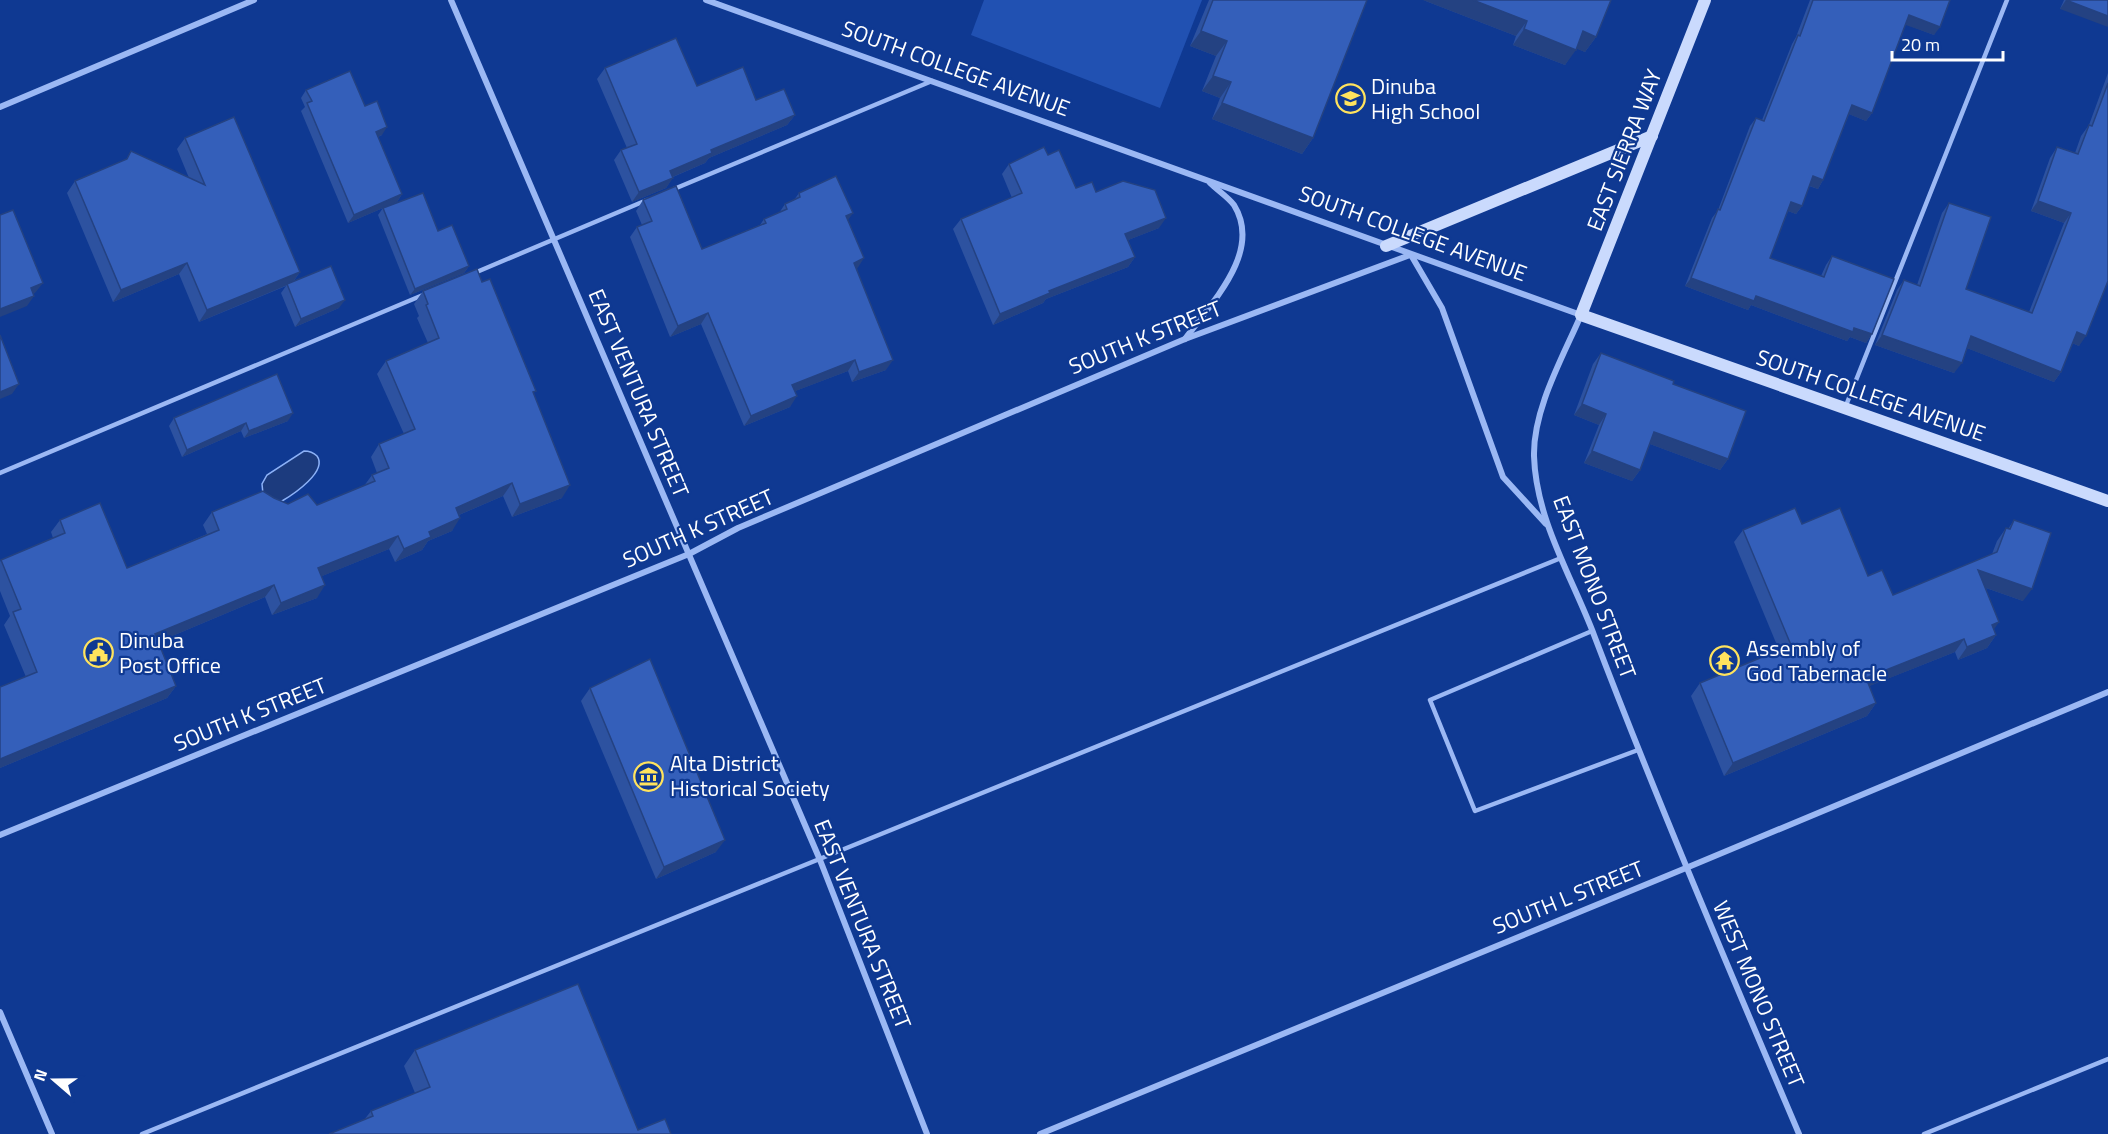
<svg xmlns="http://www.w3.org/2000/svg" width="2108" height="1134" font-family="'Titillium Web',sans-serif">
  <rect width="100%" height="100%" fill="#0f3992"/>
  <polygon fill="#2151b2" points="984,0 1202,0 1160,108 971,35"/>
  <path fill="#1c3b7e" stroke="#8cb1f7" stroke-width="1.5" d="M304 451C309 451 313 452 317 456 328 471 294 494 282 501L277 502 263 494 262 484 267 475Z"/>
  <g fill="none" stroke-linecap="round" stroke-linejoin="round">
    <g stroke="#9bb8f4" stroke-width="4.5">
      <polyline points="674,189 932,81"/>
      <polyline points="472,274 647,200"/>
      <polyline points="1845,408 2007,0"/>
      <polyline points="0,473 423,295"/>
      <polyline points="1592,631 1430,700 1475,811 1638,750"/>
      <polyline points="142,1134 1561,558"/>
      <polyline points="1924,1134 2108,1059"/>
    </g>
    <g stroke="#9bb8f4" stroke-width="6">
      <polyline points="451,0 820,860 927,1134"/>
      <path d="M706 0 1581 315C1563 357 1533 409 1534 456 1536 520 1572 577 1594 635 1658 803 1729 969 1799 1134"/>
      <polyline points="0,107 254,0"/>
      <polyline points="1411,255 1442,308 1503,477 1546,524"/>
      <path d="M1185 339C1211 303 1263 252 1234 205 1228 197 1217 190 1210 183"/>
      <polyline points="0,835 689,554 738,528 1185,339 1410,255"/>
      <polyline points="0,1012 52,1134"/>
      <polyline points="1040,1134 1686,868 2108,692"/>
    </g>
    <g stroke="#cadafd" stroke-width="12">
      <polyline points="1705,0 1581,315 2108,501"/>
      <polyline points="1386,246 1652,136"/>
    </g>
  </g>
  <g fill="#2d52a0">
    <polygon points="1209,0 1367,0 1313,138 1302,154 1212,119 1220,98 1202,91 1216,56 1190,46"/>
    <polygon points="1423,0 1596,37 1585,52 1576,48 1565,65 1513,45 1516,36"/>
    <polygon points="1810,0 1950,0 1934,35 1905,24 1872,113 1866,121 1849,114 1823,180 1818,189 1809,186 1802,206 1796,214 1788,211 1770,258 1821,276 1826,265 1832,256 1872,334 1866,343 1850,337 1847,341 1751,305 1748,310 1685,286 1712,218 1718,210 1750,126 1756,118 1762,120 1792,44 1796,37"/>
    <polygon points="2064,0 2108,0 2060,9"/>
    <polygon points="605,68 697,86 756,100 795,115 787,125 709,158 705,163 673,177 666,188 632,202 614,160 621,150 627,148 597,79"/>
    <polygon points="2108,73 2108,281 2079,346 2072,343 2061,372 2054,382 1967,348 1954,373 1875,345 1897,290 1904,280 1917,285 1942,213 1949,203 1966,289 2029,312 2064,223 2031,211 2050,158 2057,147 2075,153 2081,136 2089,125"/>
    <polygon points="306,90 365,106 382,135 378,137 402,194 397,202 348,223 301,111 305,107 301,98"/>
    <polygon points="185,138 300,272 293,282 339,308 295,327 281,293 286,286 199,322 179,274 113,302 67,193 75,181 126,160 131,151 189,178 177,149"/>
    <polygon points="1048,155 1076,188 1096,192 1159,228 1128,240 1135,257 1128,267 1046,299 1043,303 993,325 953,229 961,219 1012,198 1002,174 1009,164"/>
    <polygon points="799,193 848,221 857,269 886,370 852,382 848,371 795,391 790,407 744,426 701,324 670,337 630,237 637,227 642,225 636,211 643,200 702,249 760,225 764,219 779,213 785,204 794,200"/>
    <polygon points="383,208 469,266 464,273 410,295 378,215"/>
    <polygon points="482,282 533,394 562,498 512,517 503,496 459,515 452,531 428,541 422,550 395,562 389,549 322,576 317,598 272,615 265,597 158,642 176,686 167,698 0,768 0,687 26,677 4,625 10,616 0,591 0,562 1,560 53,538 51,532 60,520 127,568 207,534 203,525 212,512 274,498 288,504 317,505 364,486 372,475 377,473 371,457 379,444 404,434 377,374 386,361 428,343 417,318 419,316 414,304 423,291"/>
    <polygon points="1601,353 1728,459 1720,470 1650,444 1640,470 1632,481 1584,463 1599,425 1574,415 1593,364"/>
    <polygon points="174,418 288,421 244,438 241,431 182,457 169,426"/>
    <polygon points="2014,520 2023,601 1986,588 1994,629 1996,635 1987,648 1958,660 1955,652 1869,686 1876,703 1867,716 1724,776 1691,696 1700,683 1779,650 1734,542 1743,530 1802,524 1868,576 1893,595 1992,554 1997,541 2006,528 2008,529"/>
    <polygon points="590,688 716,852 656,879 581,701"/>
    <polygon points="415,1050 638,1130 364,1120 371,1111 415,1093 404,1066"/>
  </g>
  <g fill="#244282">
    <polygon points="1423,0 1473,0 1527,21 1516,36"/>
    <polygon points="2066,0 2108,16 2108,27 2060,9"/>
    <polygon points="1909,15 1940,27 1934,35 1903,24"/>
    <polygon points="1524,29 1576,50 1565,65 1513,45"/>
    <polygon points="1201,31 1227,41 1216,56 1190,46"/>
    <polygon points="1583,31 1596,37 1585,52 1572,47"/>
    <polygon points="1213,76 1231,82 1220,98 1202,91"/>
    <polygon points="1222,103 1313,138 1302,154 1212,119"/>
    <polygon points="1852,105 1872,113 1866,121 1846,113"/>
    <polygon points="795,115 787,125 709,158 705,163 663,181 670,171 711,150"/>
    <polygon points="387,127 382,135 370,140 376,132"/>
    <polygon points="1813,176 1823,180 1818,189 1807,185"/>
    <polygon points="673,178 666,188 632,202 639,192"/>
    <polygon points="402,194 397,202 348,223 354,215"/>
    <polygon points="2038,201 2071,213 2064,223 2031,211"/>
    <polygon points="1791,202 1802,206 1796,214 1785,210"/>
    <polygon points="853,213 846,223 846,216"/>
    <polygon points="1166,218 1159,228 1118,244 1125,234"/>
    <polygon points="1135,257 1128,267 1046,299 1043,303 993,325 1000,314 1049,291"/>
    <polygon points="864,258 857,269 854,263"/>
    <polygon points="187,263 179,274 113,302 121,290"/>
    <polygon points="469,266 464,273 410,295 415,289"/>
    <polygon points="300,272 292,283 199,322 207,310"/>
    <polygon points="1691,278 1756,296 1872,334 1866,343 1850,337 1847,341 1751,305 1748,310 1685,286"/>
    <polygon points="43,283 35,293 24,298 31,288"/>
    <polygon points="34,296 27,306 0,317 0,309"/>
    <polygon points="345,300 339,308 295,327 301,319"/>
    <polygon points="708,313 701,324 670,337 678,326"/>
    <polygon points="2077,332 2086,336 2079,346 2069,342"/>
    <polygon points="1882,335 1962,363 1954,373 1875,345"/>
    <polygon points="1971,336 2061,372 2054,382 1964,347"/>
    <polygon points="855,360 848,371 785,395 792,385"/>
    <polygon points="893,360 886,370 852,382 859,372"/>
    <polygon points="19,384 12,394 0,399 0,392"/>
    <polygon points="797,396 790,407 744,426 751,416"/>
    <polygon points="1582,404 1606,414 1599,425 1574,415"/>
    <polygon points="293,413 288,421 244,438 249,431"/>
    <polygon points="246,423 241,431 182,457 187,450"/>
    <polygon points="1654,432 1728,459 1720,470 1647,443"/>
    <polygon points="1592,451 1640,470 1632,481 1584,463"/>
    <polygon points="512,483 503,496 447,520 456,508"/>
    <polygon points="570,485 562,498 512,517 520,504"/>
    <polygon points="460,518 452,531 428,541 422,550 395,562 404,549 429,532"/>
    <polygon points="398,536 389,549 310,581 318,568"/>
    <polygon points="1978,570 2032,589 2023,601 1969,582"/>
    <polygon points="274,585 265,597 146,647 155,634"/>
    <polygon points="325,585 317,598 272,615 281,603"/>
    <polygon points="1999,622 1990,635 1992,625"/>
    <polygon points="1996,635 1987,648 1958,660 1967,647"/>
    <polygon points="1964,639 1955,652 1857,691 1866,678"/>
    <polygon points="176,686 167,698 0,768 0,759"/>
    <polygon points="1876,703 1867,716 1724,776 1733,763"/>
    <polygon points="725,840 716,852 656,879 664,867"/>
  </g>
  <g fill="#345fba" stroke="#244282" stroke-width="1.5">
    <polygon points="1213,0 1367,0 1313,138 1222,103 1231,82 1213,76 1227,41 1201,31"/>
    <polygon points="1473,0 1611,0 1596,37 1583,31 1576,50 1524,29 1527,21"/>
    <polygon points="1813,0 1950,0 1940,27 1909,15 1872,113 1852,105 1823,180 1813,176 1802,206 1791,202 1770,258 1824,277 1832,256 1894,279 1872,334 1854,328 1853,332 1756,296 1754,301 1691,278 1718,209 1720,210 1756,118 1764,121 1798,35 1800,36"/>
    <polygon points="2066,0 2108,0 2108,16"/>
    <polygon points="676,38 697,86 743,67 756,100 784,89 795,115 711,150 712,153 670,171 673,178 639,192 621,150 637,144 605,68"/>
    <polygon points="350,71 365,106 377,101 387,127 376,132 402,194 354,215 307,103 312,101 306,90"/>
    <polygon points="2108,83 2108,281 2086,336 2077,332 2061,372 1971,336 1962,363 1882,335 1904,280 1920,286 1949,203 1991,217 1966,289 2032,313 2071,213 2038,201 2057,147 2078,154 2089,125 2092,126"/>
    <polygon points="234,117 300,272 207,310 187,263 121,290 75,181 127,159 131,151 205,185 185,138"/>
    <polygon points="1044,147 1048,155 1059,150 1076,188 1092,182 1096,192 1123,181 1155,190 1166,218 1125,234 1135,257 1049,291 1050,293 1000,314 961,219 1022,193 1009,164"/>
    <polygon points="836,176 853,213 846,216 864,258 854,263 893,360 859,372 855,360 792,385 797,396 751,416 708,313 678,326 637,227 652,221 643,200 676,186 702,249 766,223 764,219 787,209 785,204 800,197 799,193"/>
    <polygon points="423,193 438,231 452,225 469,266 415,289 383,208"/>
    <polygon points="13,210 43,283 31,288 34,296 0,309 0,215"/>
    <polygon points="331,266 345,300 301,319 287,284"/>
    <polygon points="477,269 482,282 490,279 536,391 533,392 570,485 520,504 512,483 456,508 460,518 429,532 431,537 404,549 398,536 318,568 325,585 281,603 274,585 155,634 176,686 0,759 0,687 37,672 13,612 21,609 1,560 65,533 60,520 100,503 127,568 219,530 212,512 263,491 274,498 288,504 308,494 317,505 375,481 372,475 389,468 379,444 415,429 386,361 439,338 426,305 428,304 423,291"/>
    <polygon points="0,335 19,384 0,392"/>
    <polygon points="1601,353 1674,381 1673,384 1746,411 1728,459 1654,432 1640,470 1592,451 1606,414 1582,404"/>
    <polygon points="277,374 293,413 249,431 246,423 187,450 174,418"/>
    <polygon points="1795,508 1802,524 1840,508 1868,576 1882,570 1893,595 1997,552 2006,528 2010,529 2014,520 2051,533 2032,589 1978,570 1999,622 1992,625 1996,635 1967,647 1964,639 1866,678 1876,703 1733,763 1700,683 1791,645 1743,530"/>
    <polygon points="650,659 725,840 664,867 590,688"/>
    <polygon points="578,984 638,1130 665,1119 671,1134 329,1134 373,1116 371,1111 430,1087 415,1050"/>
  </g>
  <defs>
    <symbol id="school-ring" viewBox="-11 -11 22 22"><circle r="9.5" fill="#0f3992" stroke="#ffe35d" stroke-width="1.5"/><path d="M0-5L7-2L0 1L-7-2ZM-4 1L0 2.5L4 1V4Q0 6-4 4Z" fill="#ffe35d"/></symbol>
    <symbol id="civic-ring" viewBox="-11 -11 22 22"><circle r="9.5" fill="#0f3992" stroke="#ffe35d" stroke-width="1.5"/><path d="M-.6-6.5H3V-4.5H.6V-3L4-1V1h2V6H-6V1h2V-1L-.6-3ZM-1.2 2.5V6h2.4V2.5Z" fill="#ffe35d"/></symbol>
    <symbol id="temple-ring" viewBox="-11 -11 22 22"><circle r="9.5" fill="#0f3992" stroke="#ffe35d" stroke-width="1.5"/><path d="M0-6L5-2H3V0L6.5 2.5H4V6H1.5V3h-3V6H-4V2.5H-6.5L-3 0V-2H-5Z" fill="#ffe35d"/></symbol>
    <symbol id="museum-ring" viewBox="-11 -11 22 22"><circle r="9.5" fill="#0f3992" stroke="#ffe35d" stroke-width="1.5"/><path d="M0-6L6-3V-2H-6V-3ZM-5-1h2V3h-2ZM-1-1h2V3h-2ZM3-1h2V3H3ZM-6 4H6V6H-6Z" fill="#ffe35d"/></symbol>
  </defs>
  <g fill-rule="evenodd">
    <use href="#school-ring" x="1334" y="82" width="33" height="33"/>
    <use href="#civic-ring" x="82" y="636" width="33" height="33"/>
    <use href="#temple-ring" x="1708" y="644" width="33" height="33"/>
    <use href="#museum-ring" x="632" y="760" width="33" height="33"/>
  </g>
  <g text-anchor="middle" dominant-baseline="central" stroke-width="4.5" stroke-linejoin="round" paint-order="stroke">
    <g font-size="22" fill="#fff" stroke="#0f3992">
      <text transform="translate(956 68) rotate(20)">SOUTH COLLEGE AVENUE</text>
      <text transform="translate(1624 150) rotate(-69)">EAST SIERRA WAY</text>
      <text transform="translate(1413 233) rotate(20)">SOUTH COLLEGE AVENUE</text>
      <text transform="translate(1145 337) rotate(-22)">SOUTH K STREET</text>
      <text transform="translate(639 393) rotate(67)">EAST VENTURA STREET</text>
      <text transform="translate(1871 395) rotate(19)">SOUTH COLLEGE AVENUE</text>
      <text transform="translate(698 528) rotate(-24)">SOUTH K STREET</text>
      <text transform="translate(1595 587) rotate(69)">EAST MONO STREET</text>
      <text transform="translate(250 714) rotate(-22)">SOUTH K STREET</text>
      <text transform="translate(1568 897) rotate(-22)">SOUTH L STREET</text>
      <text transform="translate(863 924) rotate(68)">EAST VENTURA STREET</text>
      <text transform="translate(1759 994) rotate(67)">WEST MONO STREET</text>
    </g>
    <g font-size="22" fill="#fff" stroke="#0f3992" text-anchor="start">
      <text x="1371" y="86">Dinuba<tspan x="1371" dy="25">High School</tspan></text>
      <text x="119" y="640">Dinuba<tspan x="119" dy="25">Post Office</tspan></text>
      <text x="1746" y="648">Assembly of<tspan x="1746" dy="25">God Tabernacle</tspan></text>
      <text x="670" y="763">Alta District<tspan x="670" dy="25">Historical Society</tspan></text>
    </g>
  </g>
  <g transform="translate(54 1080) rotate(290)" stroke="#0f3992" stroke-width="4.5" paint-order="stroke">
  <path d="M0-4.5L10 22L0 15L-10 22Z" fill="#ffffff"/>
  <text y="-9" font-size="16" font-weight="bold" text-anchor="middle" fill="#ffffff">N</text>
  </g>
  <path d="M1892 51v9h111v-9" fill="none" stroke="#ffffff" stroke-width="3"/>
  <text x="1901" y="51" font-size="18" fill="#ffffff" stroke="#0f3992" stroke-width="4.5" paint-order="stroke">20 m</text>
</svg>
